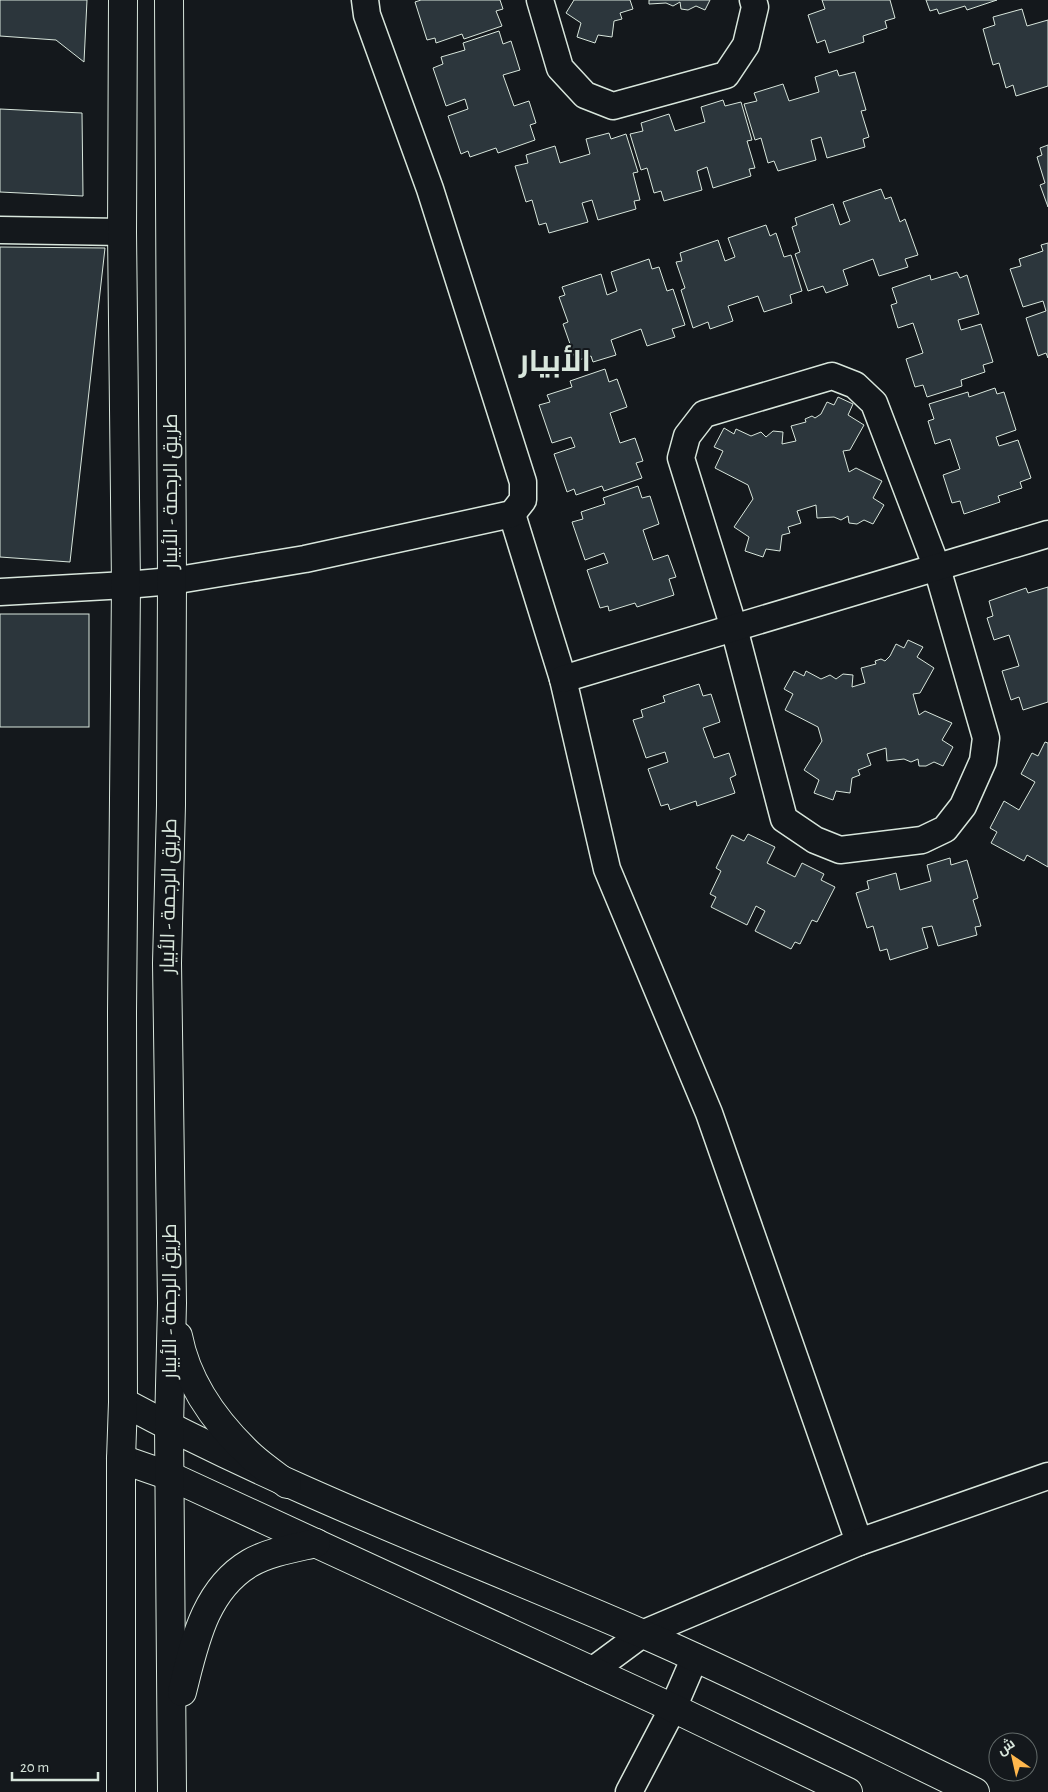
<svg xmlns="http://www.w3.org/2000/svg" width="1048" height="1792" font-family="'Alegreya Sans',Cairo,sans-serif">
  <rect width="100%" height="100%" fill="#14181c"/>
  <g fill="#2c363c" stroke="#d8e6dc">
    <polygon points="0,0 87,0 84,62 56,40 0,36"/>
    <polygon points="421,0 500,0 503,9 496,11 502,26 464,39 462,34 436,43 435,38 427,40 415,2"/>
    <polygon points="574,0 630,0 633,9 620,13 622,19 614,21 612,37 598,35 595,43 577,37 581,23 566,13"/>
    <polygon points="649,0 710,0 705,10 696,6 688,10 681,9 680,2 673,6 666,3 649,4"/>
    <polygon points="822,0 890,0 895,18 885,21 887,28 863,36 864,42 829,53 825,40 817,43 808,15 825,9"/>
    <polygon points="926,0 997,0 967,10 965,6 939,14 937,9 930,11"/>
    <polygon points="1022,9 1027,26 1048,20 1048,86 1016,96 1013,85 1006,88 999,63 993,65 983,29 995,25 993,17"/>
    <polygon points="499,31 503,44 511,41 520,70 503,75 514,106 529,101 536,123 530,125 535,140 498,153 496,148 470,157 468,151 461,154 448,116 468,109 465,99 446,106 433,68 443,64 441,57 465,50 463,43"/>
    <polygon points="837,70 839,76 855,72 866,110 861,111 869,137 863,139 865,147 827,158 821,137 811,140 816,160 778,171 774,161 768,163 761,138 755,140 744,104 757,101 754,93 783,84 789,101 819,92 815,77"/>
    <polygon points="723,100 725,106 741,102 752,140 747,141 755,168 749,169 751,176 713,188 707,167 697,171 702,190 664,201 661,191 654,193 647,168 641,170 630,134 643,131 641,123 669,114 675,131 705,122 701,107"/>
    <polygon points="0,109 82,113 83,196 0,192"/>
    <polygon points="609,133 611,139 626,134 638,172 633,173 640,200 634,201 636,209 598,220 592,200 582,203 588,222 549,233 546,223 539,225 532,200 526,202 515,166 528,163 526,155 555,146 560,163 590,154 586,139"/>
    <polygon points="1048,145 1048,207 1040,185 1045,183 1037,157 1042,155 1040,148"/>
    <polygon points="881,189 885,199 891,197 900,222 905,219 918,255 905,259 908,267 879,276 873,259 843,270 848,285 826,293 823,286 808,291 795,254 800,252 792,227 797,225 795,218 833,204 840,225 850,221 843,202"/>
    <polygon points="766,225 770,236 776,233 784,257 791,255 802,291 790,295 792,303 764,312 758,296 728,306 733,321 710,329 708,322 693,328 681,290 685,288 676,262 682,261 680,253 718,240 725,261 735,257 728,238"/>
    <polygon points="1048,243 1048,358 1046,353 1038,356 1026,318 1046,311 1043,301 1023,307 1010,269 1021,266 1019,259 1043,251 1041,245"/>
    <polygon points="0,247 105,248 70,562 0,557"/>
    <polygon points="649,259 652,269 659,267 667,291 673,289 685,325 672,329 675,337 647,346 641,329 611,340 616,355 593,362 591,356 576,361 563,324 568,322 559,297 565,295 562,287 601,274 607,295 617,291 611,272"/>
    <polygon points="957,272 960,278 967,275 979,314 958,320 961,330 981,324 993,362 983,365 985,372 961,380 962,386 927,397 923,385 915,387 906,359 923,353 913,323 898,328 891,305 897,303 892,288 930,275 931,280"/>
    <polygon points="605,369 609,382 617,379 627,407 610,413 620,443 635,438 643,461 636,463 642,478 604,491 602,486 576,495 574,489 567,492 554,454 575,447 571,437 552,443 539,405 550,402 547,395 572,387 570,381"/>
    <polygon points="995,388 997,394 1004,392 1016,430 996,437 999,446 1018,440 1031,478 1020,482 1022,488 998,496 1000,502 964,514 960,501 952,503 943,475 960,469 950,439 935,444 928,421 934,419 929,404 968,392 969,397"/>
    <polygon points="838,397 853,404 848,415 864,425 850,450 843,451 849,472 856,468 882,481 873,498 884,505 873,524 864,520 857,524 849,523 848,516 841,520 834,517 817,518 816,505 797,511 801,523 788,527 790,533 782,535 780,551 766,549 763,557 745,551 749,537 734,527 753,499 748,485 715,468 723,451 714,447 724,428 734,434 736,429 751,436 761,432 766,437 773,431 783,432 782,444 796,441 791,426 806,422 805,419 812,416 815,418 821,414 827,402 834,405"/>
    <polygon points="638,486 642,498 650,496 659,524 643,530 653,560 668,555 676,577 669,579 674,595 637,607 635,603 609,611 608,606 600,608 587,570 608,563 604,553 585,560 572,522 583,519 581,512 605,504 603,498"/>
    <polygon points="1048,587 1048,702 1023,710 1019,697 1011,700 1002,671 1019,666 1009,635 994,640 987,618 993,616 989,601 1026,588 1028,593"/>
    <rect x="0" y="614" width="89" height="113"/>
    <polygon points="908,640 923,647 917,657 934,668 920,693 913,694 919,715 925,711 952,723 942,740 953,747 943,766 934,762 926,766 919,766 918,759 911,762 904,759 887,761 886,748 867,754 871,765 858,770 860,775 852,778 850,793 836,791 833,800 814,793 819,780 804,770 822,741 818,727 785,710 793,694 784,689 794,671 804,676 806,671 821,679 830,675 836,679 843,674 853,675 852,687 865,683 861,668 876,664 875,661 881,659 885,661 890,656 896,644 904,648"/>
    <polygon points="699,684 703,696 711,694 720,722 703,728 714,758 729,753 736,775 730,778 735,793 697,806 696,801 670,810 668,804 661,806 648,769 668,762 665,752 646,758 633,720 643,717 641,710 665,702 663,696"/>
    <polygon points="1045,742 1048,743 1048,867 1027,855 1024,861 991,843 997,832 990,828 1004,801 1019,810 1035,782 1021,774 1032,753 1038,756"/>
    <polygon points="748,834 775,847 767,863 795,877 802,863 824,874 821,880 835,887 817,922 812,920 800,944 795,942 791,949 755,931 765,911 756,906 747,925 711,907 716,897 710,894 721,871 716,868 732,835 744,841"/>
    <polygon points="950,858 951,865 967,860 978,898 973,900 981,926 975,927 977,935 938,946 932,926 922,928 928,948 890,960 887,949 880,951 873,926 867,928 856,893 869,889 867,881 896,873 900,890 931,881 927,865"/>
  </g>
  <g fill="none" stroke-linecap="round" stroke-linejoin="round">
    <defs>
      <g id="minor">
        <polyline points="540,0 560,68 585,95 613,106 726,75 746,45 755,7 753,0"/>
        <polyline points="0,230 122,232"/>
        <polygon points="832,376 855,385 874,403 937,568 986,738 983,761 963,806 945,829 922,840 840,850 815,840 784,819 734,628 681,458 687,436 704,414"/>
        <polyline points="512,514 563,679 607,869 709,1113 859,1542"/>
        <polyline points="0,592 126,585 172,581 305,559 512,514 523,500 523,482 430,189 367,15 365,0"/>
        <polyline points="563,679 1048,534"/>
        <polyline points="592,1671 642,1634 859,1542 1048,1476"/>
        <polyline points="629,1792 673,1708 695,1657"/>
      </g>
      <g id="tertiary">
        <path d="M123 1402C290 1492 469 1558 643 1634 755 1683 865 1739 975 1792"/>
        <polyline points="121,1459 170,1476 673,1708 848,1792"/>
      </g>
      <g id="trunk">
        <polyline points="169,0 172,581 171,805 167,963 172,1303 169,1427 172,1792"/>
        <path d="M178 1336C187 1383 217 1424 251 1456 262 1466 275 1475 287 1484"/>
        <path d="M182 1692C194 1645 204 1590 250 1563 269 1552 294 1548 316 1543"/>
        <polyline points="121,1792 121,1459 123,1402 122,1012 126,585 122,232 123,0"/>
      </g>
    </defs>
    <use href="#minor" stroke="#d8e6dc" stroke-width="29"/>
    <use href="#tertiary" stroke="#d8e6dc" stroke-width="30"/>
    <use href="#trunk" stroke="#d8e6dc" stroke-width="30"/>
    <use href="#minor" stroke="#14181c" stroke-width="26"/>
    <use href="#tertiary" stroke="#14181c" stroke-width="28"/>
    <use href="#trunk" stroke="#14181c" stroke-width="28"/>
  </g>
  <g text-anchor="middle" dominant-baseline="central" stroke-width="4" stroke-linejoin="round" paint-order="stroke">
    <g font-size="20" fill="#d8e6dc" stroke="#14181c">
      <text transform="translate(171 491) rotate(-90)">طريق الرجمة - الأبيار</text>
      <text transform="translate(169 896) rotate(-89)">طريق الرجمة - الأبيار</text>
      <text transform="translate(170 1301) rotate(-90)">طريق الرجمة - الأبيار</text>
    </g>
    <g font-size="30" font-weight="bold" fill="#d8e6dc" stroke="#14181c">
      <text x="555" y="362">الأبيار</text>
    </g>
  </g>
  <g transform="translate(1013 1757) rotate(326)"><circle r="24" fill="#14181c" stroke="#626a69"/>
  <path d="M0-4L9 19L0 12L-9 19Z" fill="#ffb74d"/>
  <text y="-8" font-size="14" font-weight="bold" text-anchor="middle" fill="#d8e6dc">ش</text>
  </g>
  <path d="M12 1772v8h86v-8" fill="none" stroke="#d8e6dc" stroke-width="2.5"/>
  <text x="20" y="1772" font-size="15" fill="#d8e6dc" stroke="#14181c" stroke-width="4" paint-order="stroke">20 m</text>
</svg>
